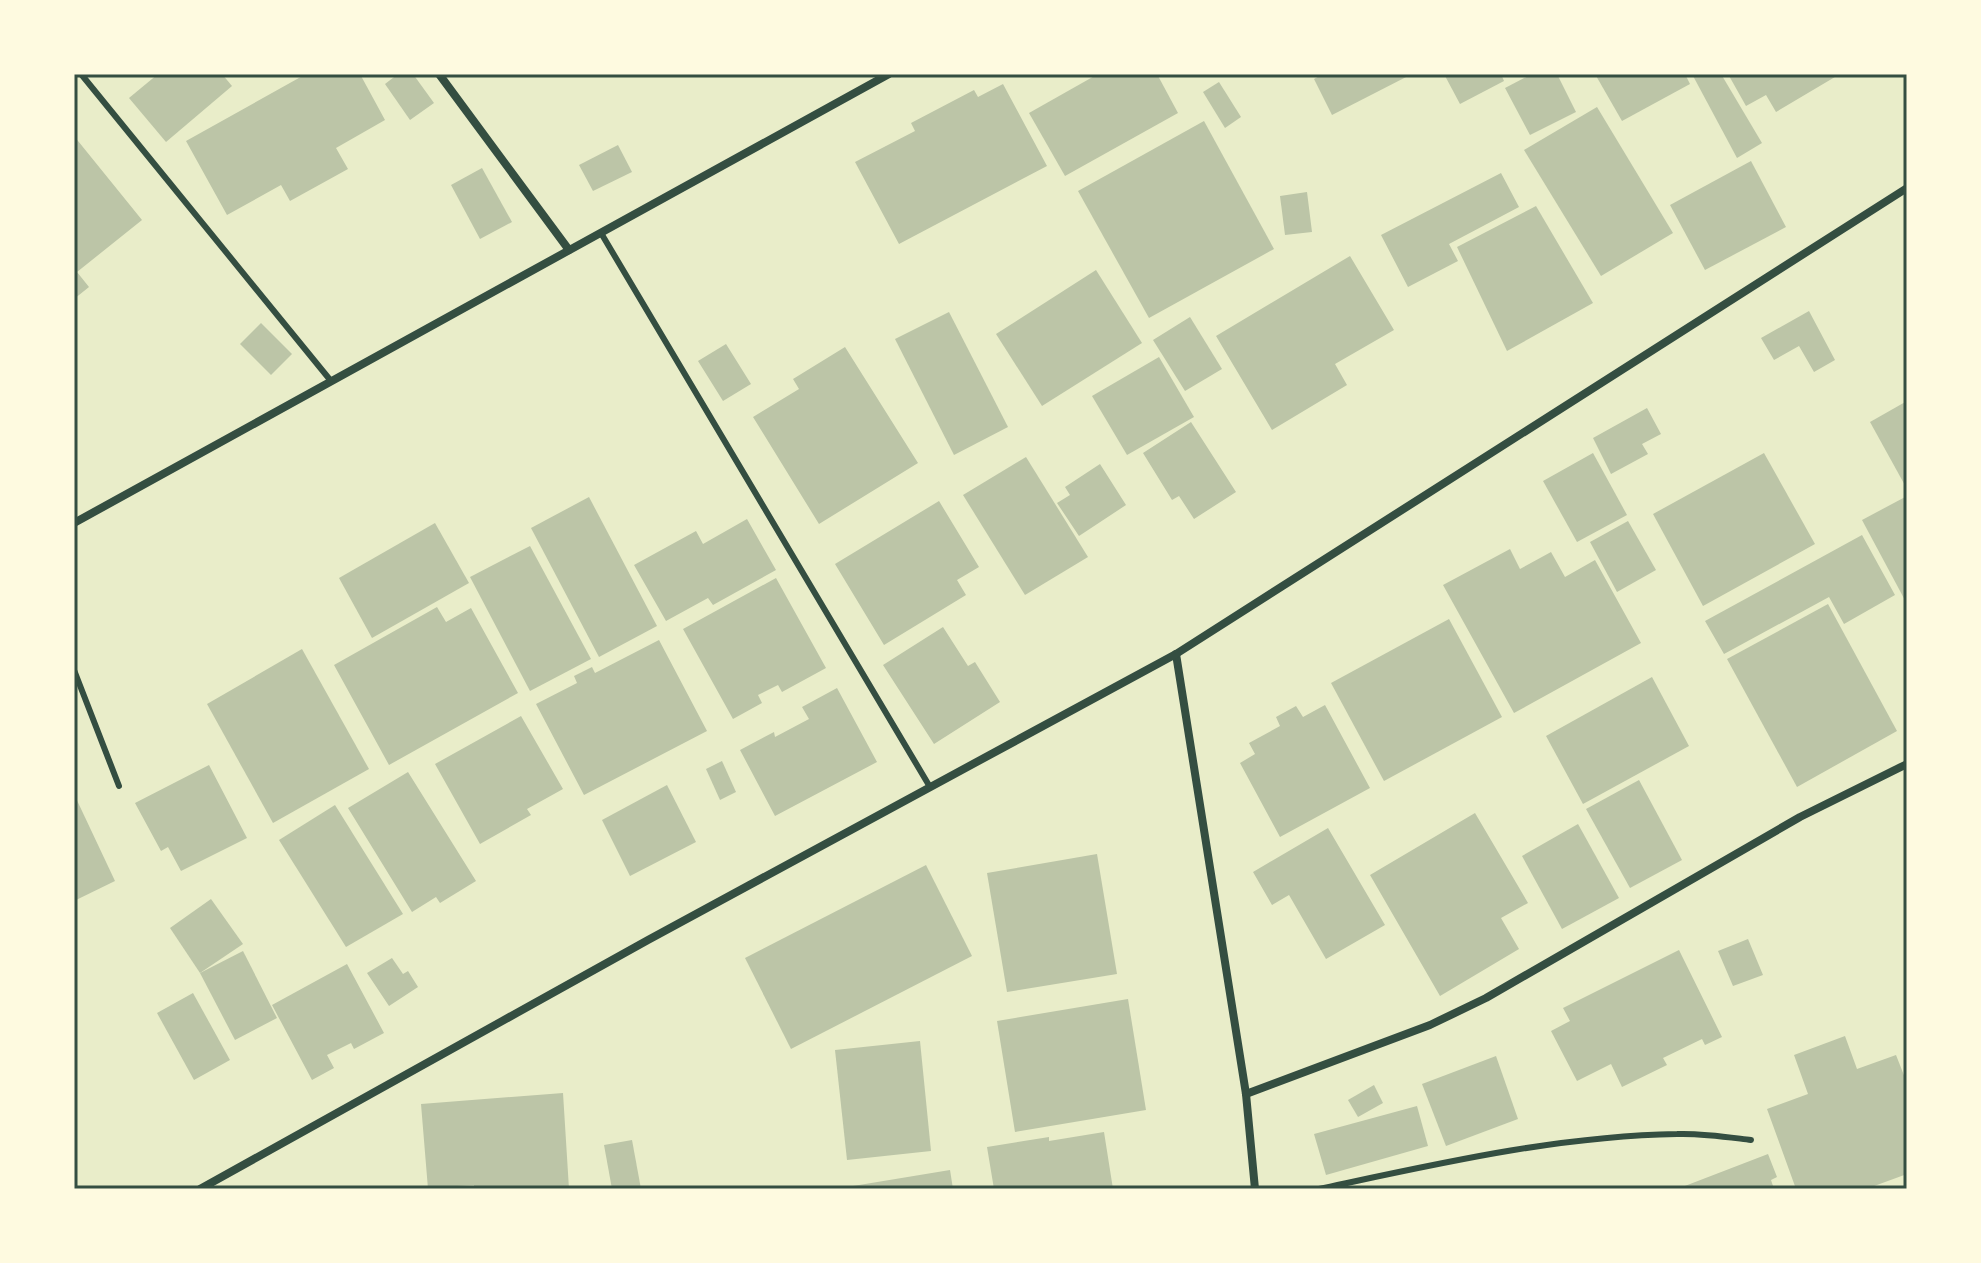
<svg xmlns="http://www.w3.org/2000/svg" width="1981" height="1263" font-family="Lora,serif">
  <rect width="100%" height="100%" fill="#e9edc9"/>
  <g fill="#bcc5a7">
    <polygon points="158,74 222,74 232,86 166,142 129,98"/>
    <polygon points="306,74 360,74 385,120 336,148 348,169 290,201 281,185 227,215 186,141"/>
    <polygon points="398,74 413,74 434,103 410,120 385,84"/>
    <polygon points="1098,74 1157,74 1178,113 1065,176 1029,113"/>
    <polygon points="1323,74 1412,74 1332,115 1314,79"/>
    <polygon points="1444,74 1501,74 1504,81 1460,104"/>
    <polygon points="1532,74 1557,74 1576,112 1530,135 1505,88"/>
    <polygon points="1595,74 1685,74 1690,84 1622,121"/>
    <polygon points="1692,74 1721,74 1762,143 1737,158"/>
    <polygon points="1728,74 1840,74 1776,112 1766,95 1746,106"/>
    <polygon points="1219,82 1241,117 1225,128 1203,92"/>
    <polygon points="1003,84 1047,166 899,244 855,162 915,131 911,123 974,90 978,97"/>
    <polygon points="1597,107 1673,233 1601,276 1524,150"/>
    <polygon points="1204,121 1274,249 1149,318 1078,191"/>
    <polygon points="74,136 142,220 77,272 89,287 74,299"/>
    <polygon points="618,145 632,172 593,191 579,165"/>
    <polygon points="1751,161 1786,227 1705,270 1670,205"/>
    <polygon points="482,168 512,222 480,239 451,185"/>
    <polygon points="1501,173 1519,207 1449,244 1458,261 1408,287 1381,235"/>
    <polygon points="1307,192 1312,232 1285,235 1280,196"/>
    <polygon points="1536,206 1593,303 1507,351 1457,247"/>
    <polygon points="1350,256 1394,330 1335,364 1347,385 1272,430 1216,336"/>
    <polygon points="1096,270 1142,343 1042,406 996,334"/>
    <polygon points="1809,311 1835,360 1814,372 1799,346 1774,360 1761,338"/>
    <polygon points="949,312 1008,427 954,455 895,339"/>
    <polygon points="1190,317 1222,369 1185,391 1153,340"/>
    <polygon points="261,323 292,354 271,375 240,344"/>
    <polygon points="726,344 751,384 723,401 698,361"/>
    <polygon points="845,347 918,463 819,524 753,417 799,389 793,379"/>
    <polygon points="1159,357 1194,417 1127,455 1092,396"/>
    <polygon points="1907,401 1907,489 1870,422"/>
    <polygon points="1647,408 1661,434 1642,444 1648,454 1611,474 1593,438"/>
    <polygon points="1191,422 1236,492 1194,519 1179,496 1172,500 1143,453"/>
    <polygon points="1593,453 1627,515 1577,542 1543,481"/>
    <polygon points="1764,453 1815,544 1703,606 1653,514"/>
    <polygon points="1026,457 1088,557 1025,595 963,495"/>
    <polygon points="1100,464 1126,505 1079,536 1057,503 1070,495 1065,487"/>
    <polygon points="1907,496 1907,604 1862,520"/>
    <polygon points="589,497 657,626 599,657 531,528"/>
    <polygon points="939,501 979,567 957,580 966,595 884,645 835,564"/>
    <polygon points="747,519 776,570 713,605 708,598 666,621 634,565 696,531 703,544"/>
    <polygon points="1628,521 1656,570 1617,592 1590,542"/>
    <polygon points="435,523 469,583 372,638 339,578"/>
    <polygon points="1862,535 1895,595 1844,624 1829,597 1724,654 1705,621"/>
    <polygon points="530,546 591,659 530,691 470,577"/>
    <polygon points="1510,549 1520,569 1551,552 1565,577 1595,560 1641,643 1514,713 1443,585"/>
    <polygon points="776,578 826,668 782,692 778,685 758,695 762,703 733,719 683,629"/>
    <polygon points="1828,604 1897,731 1797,787 1727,659"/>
    <polygon points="437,607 446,622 471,608 518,693 389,765 334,665"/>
    <polygon points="1449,619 1502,717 1384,781 1331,683"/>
    <polygon points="943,627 968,666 975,662 1000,702 934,744 883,665"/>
    <polygon points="659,640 707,731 584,795 536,704 577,683 574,676 592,667 595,673"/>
    <polygon points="302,649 369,769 273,823 207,704"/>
    <polygon points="1652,677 1689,746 1583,804 1546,736"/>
    <polygon points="837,688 877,762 775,816 740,750 774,732 775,737 809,719 802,707"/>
    <polygon points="1325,705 1370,788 1280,837 1240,763 1255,754 1249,743 1280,726 1276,717 1296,706 1303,717"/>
    <polygon points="521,716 563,789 527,809 531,815 480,844 435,764"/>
    <polygon points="722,761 736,792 720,800 706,769"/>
    <polygon points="209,765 247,838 181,871 168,847 161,851 135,803"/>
    <polygon points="408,772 476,881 440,903 436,897 412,912 348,808"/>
    <polygon points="1639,780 1682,860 1630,888 1586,809"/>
    <polygon points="667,785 696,842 630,876 602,820"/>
    <polygon points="74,794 115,881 74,901"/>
    <polygon points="335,805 403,914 346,947 279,840"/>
    <polygon points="1475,813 1528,903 1501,918 1519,949 1440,996 1370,875"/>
    <polygon points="1578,824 1619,898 1562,929 1522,856"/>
    <polygon points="1328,828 1385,925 1326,959 1289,895 1272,905 1253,872"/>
    <polygon points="1097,854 1117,974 1007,992 987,873"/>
    <polygon points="926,865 972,956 791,1049 745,958"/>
    <polygon points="211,899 243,944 200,973 170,928"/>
    <polygon points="1748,939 1763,975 1733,986 1718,951"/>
    <polygon points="1679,950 1722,1037 1705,1045 1702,1039 1663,1058 1667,1065 1622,1087 1611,1064 1577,1081 1551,1031 1570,1021 1563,1008"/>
    <polygon points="243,951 277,1018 235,1040 200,973"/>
    <polygon points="392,958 403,974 408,971 418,987 389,1006 367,973"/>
    <polygon points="347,964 384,1033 354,1049 351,1043 327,1055 334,1068 312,1080 272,1005"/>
    <polygon points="193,993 230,1060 194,1080 157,1013"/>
    <polygon points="1128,999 1146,1110 1015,1132 997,1021"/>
    <polygon points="1845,1036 1857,1069 1896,1055 1907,1083 1907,1174 1866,1189 1796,1189 1767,1109 1808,1094 1794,1055"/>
    <polygon points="920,1041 931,1151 847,1160 835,1050"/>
    <polygon points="1496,1056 1518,1119 1446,1146 1422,1084"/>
    <polygon points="1374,1085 1383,1103 1358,1117 1348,1100"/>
    <polygon points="563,1093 569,1189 474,1189 474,1185 457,1186 458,1189 428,1189 421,1104"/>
    <polygon points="1417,1106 1428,1146 1326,1175 1314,1134"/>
    <polygon points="1104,1132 1113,1189 994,1189 987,1147 1049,1137 1049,1141"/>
    <polygon points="632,1140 641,1189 612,1189 604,1145"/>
    <polygon points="1768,1154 1777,1177 1771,1180 1774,1189 1677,1189"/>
    <polygon points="950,1170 953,1189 847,1189 847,1187"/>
  </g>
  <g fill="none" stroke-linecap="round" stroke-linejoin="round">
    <g stroke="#344e41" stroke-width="6">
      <polyline points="81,74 331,381"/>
      <polyline points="601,233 930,787"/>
      <polyline points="74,670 119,786"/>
      <path d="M1319 1189C1436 1164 1557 1136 1677 1134 1702 1133 1727 1137 1751 1140"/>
    </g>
    <g stroke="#344e41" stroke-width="8">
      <polyline points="439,74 569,250"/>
      <polyline points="74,523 889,74"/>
      <polyline points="1176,654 1246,1094 1255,1189"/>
      <polyline points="1246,1094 1430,1025 1486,998 1800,817 1907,764"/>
      <polyline points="200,1189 648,940 1176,654 1907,188"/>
    </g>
  </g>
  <rect width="1981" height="1263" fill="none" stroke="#fefae0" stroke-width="152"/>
  <rect x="76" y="76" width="1829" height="1111" fill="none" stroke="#344e41" stroke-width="3"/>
</svg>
